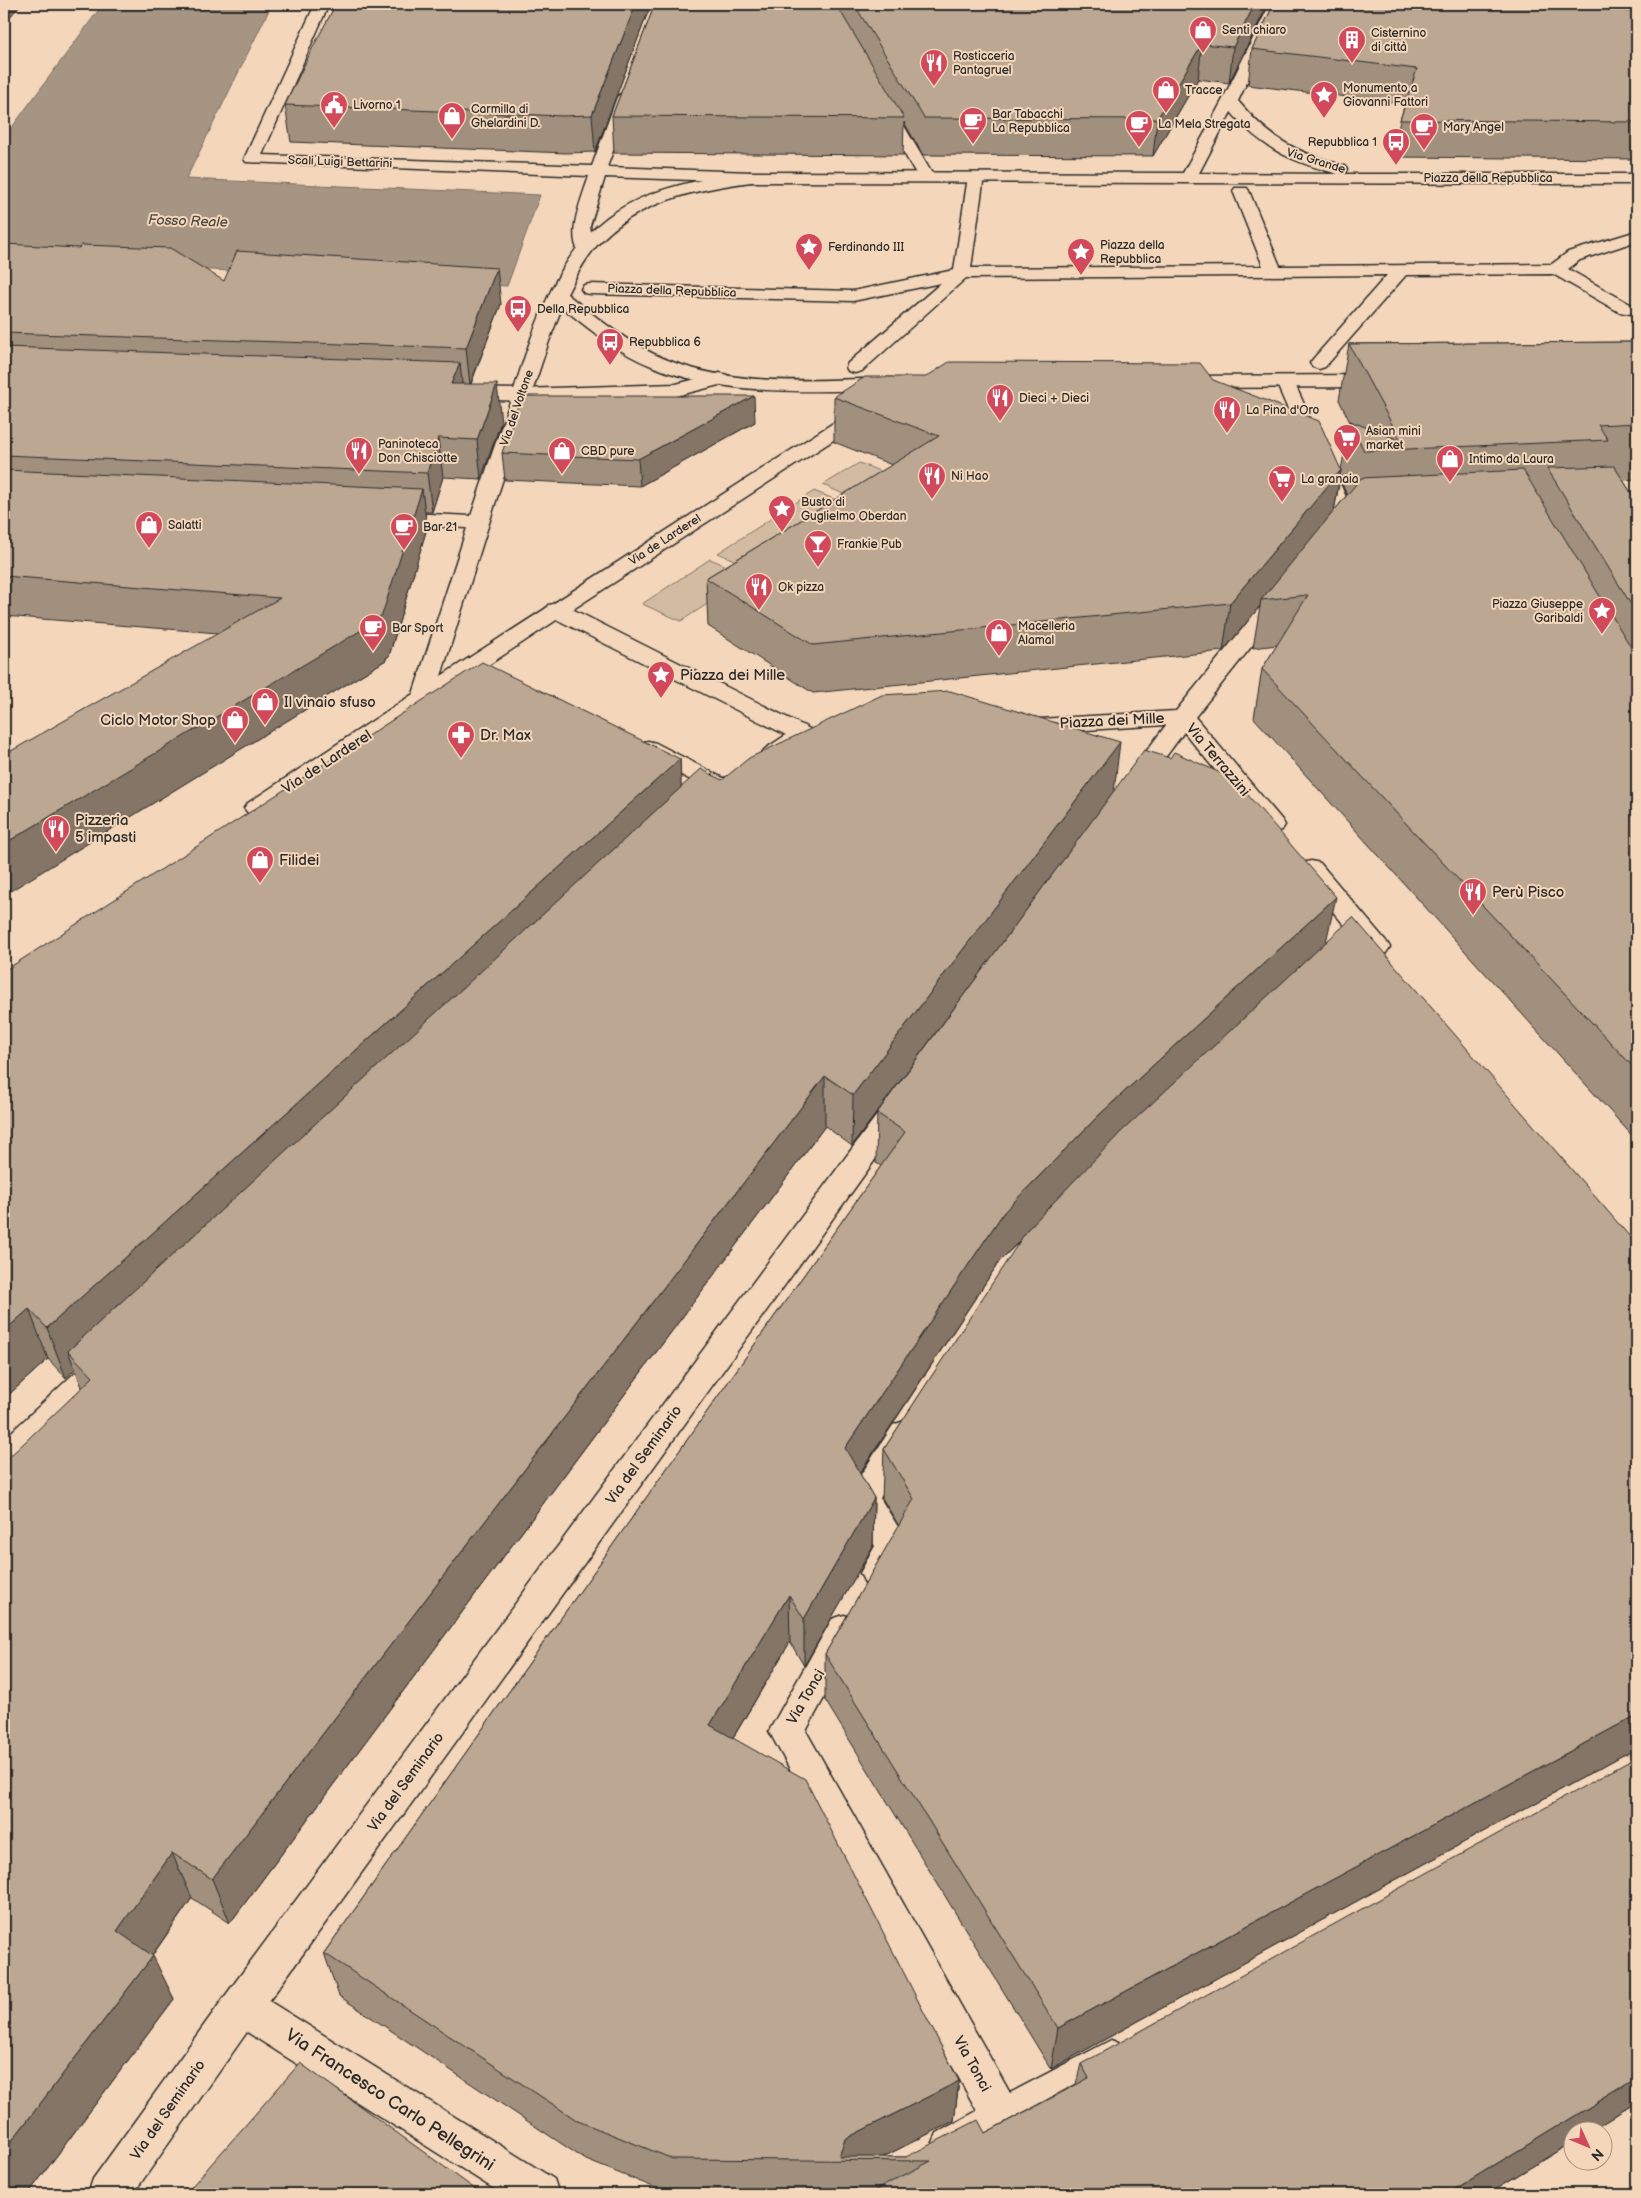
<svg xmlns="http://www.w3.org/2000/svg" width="1641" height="2198" font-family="'Balsamiq Sans',sans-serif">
  <rect width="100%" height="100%" fill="#f4d7ba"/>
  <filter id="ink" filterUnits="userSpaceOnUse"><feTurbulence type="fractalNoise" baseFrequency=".02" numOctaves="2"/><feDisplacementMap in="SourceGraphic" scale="10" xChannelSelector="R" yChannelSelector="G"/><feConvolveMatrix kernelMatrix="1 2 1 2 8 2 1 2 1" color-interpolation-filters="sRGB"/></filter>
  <g filter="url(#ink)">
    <g fill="#d3bba2" stroke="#7f7366">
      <polygon points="859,463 900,479 864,503 823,485"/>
      <polygon points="814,491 856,508 759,571 718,553"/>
      <polygon points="710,559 751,576 681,621 642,604"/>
    </g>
    <polygon fill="#a79583" stroke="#756b60" points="103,4 272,4 186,179 540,195 507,286 46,261 4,249 4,138"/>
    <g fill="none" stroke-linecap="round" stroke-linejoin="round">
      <defs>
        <polygon id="lane" points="720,373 727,375 729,379 727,383 676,396 521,401 514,399 512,395 514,391 521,389 676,384"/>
        <g id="street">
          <path d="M315 4H329L262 155 592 166 617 97 620 94H630L633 97 607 167 751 172 757 174 759 177 757 180 751 182 605 177 590 226 593 248 591 252H579C566 233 583 196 589 176L246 162 244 159Z"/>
          <polygon points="885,102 890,104 893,107 934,177 932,180 920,180 918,177 877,107 880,104"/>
          <polygon points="975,178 981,180 983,183 971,268 1263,266 1233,191 1235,188 1247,188 1249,191 1280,266 1552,264 1568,252 1637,231 1637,241 1580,260 1568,269 1630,304 1637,305 1637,315 1619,312 1553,274 1406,275 1325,367 1319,369 1313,367 1310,363 1313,359 1387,275 966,278 862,371 855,373 848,371 846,367 848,363 941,283 853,301 590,294 584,293 581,289 584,285 590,284 853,291 954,270 967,183 969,180"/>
          <path d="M1285 376 1292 378 1294 382 1355 517C1347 529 1340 543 1324 539L1321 535 1335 517 1276 382 1278 378Z"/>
          <polygon points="460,388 521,389 528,391 530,395 528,399 521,401 453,398 451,394 453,390"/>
          <polygon points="1280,591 1288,592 1291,597 1195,717 1282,820 1285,825 1282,830 1273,832 1264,830 1184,732 1142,789 1134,791 1126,789 1122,784 1166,725 1022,734 1014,732 1011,727 1014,722 1022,720 1176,711 1272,592"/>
          <path d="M556 604 564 605 810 729 813 734C808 742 783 761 773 761 770 761 767 760 765 759L761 754 765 749 786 735 548 615 545 610 548 605Z"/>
          <path d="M648 741 656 743 723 778 729 777 737 779 741 784C734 794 726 796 715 793L640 753 636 748 640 743Z"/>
          <polygon points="1311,861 1320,863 1386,941 1390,947 1386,953 1377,955 1368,953 1302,875 1299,869 1302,863"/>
          <polygon points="898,1097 908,1100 912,1107 908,1114 269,2001 554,2179 559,2194 502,2194 247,2032 133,2194 88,2194 93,2179 228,1992 888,1100"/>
          <polygon points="109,1348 120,1351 124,1360 120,1369 15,1467 4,1471 4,1439 98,1351"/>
          <polygon points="904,1421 915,1425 920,1434 880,1498 910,1546 889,1583 877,1587 865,1583 860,1573 875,1546 846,1498 893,1425"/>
          <polygon points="844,1615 856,1619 861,1630 806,1731 1010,2093 1111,2040 1125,2046 1131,2060 1125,2074 965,2161 951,2167 937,2161 931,2147 937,2133 977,2111 769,1731 832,1619"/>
        </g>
        <g id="secondary">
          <path d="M1270 4H1284L1238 101C1271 140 1295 152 1345 166L1347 169 1345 172 1340 174H1637V184L751 182C692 190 628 203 590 254 581 266 574 280 567 294 598 319 629 344 665 359 735 388 817 380 891 378L898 380 900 384 898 388 891 390C812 391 729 397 654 367 620 354 590 330 562 307L548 344 501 485 441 676 858 407 865 405 872 407 874 411 872 415 564 615 264 813 256 815 248 813 244 808 248 803 413 694 467 528 389 524 382 522 379 518 382 514 389 512 471 516C483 479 496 442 509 405 530 342 552 258 608 217 649 187 702 179 751 172L1183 173 1222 101ZM1231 112C1262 149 1293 162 1338 174L1199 173Z"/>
          <polygon points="1381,375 1388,377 1390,381 1388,385 1381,387 1181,388 1174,386 1172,382 1174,378 1181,376"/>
        </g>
      </defs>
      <use href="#lane" stroke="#2b2b2b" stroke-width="3"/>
      <use href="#street" stroke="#2b2b2b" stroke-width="3"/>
      <use href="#secondary" stroke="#2b2b2b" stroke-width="3"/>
      <use href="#lane" fill="#f4d7ba" fill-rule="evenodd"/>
      <use href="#street" fill="#f4d7ba" fill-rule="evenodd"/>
      <use href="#secondary" fill="#f4d7ba" fill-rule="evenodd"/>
    </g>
    <g fill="#a2907e" stroke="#2b2b2b" fill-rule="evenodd">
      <polygon points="336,4 651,4 595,152 566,153 291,142 285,105"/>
      <polygon points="655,4 1268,4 1229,83 1198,79 1153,156 923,155 904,122 903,155 614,153 612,116"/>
      <polygon points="1274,4 1637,4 1637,159 1393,157 1400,120 1405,104 1248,85 1252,49"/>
      <polygon points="4,244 224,281 501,304 471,384 501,422 481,479 443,477 432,512 425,512 427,528 389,656 386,658 386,660 32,877 218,633 4,616"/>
      <path d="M1637 342V479L1623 480 1637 502V1141L1254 718 1262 669 1277 645 1253 648 1260 606 1223 651 813 693 708 626 706 578 892 465 834 442V397L1213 380 1341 470 1350 422 1339 400 1349 344ZM1340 479 1347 495 1334 511Z"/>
      <polygon points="755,422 640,486 505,480 502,453"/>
      <polygon points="680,759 681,787 722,780 1114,790 1326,942 1637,1245 1637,1752 1636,1751 1623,1755 1051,2069 825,1700 825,1654 899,1526 882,1498 884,1449 1023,1238 999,1262 860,1474 874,1498 873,1546 804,1666 790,1642 733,1738 959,2081 954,2121 883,2157 906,2157 985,2133 1076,2084 1081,2064 1637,2102 1591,2130 1574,2130 1574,2141 1487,2194 671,2194 586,2160 339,1996 324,1953 881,1166 876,1163 877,1113 952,1011 852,1146 825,1126 230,1923 192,1898 152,1956 174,1999 28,2194 4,2194 82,1387 75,1369 66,1378 48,1359 4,1399 4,971"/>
    </g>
    <g fill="#847566" stroke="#2b2b2b">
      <polygon points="4,4 21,4 4,24"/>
      <polygon points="636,4 651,4 595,152 592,115"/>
      <polygon points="1255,4 1268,4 1229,83 1233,47"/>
      <polygon points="1202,44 1198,79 1153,156 1157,119"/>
      <polygon points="497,268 501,304 470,385 466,348"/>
      <polygon points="460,363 464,401 451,384"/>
      <polygon points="497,384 501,422 481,479 477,440"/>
      <polygon points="754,396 755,422 640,486 638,459"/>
      <polygon points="438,438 443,477 432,512 427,473"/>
      <polygon points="1341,470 1333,517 1261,600 1260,606 1223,651 1230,603"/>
      <polygon points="422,489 427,528 389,656 386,658 386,660 4,895 4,844 378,618"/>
      <polygon points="1120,742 1114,792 852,1146 853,1095"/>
      <polygon points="680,759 682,808 68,1351 75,1369 66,1378 47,1328"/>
      <polygon points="1336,897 1325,947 1092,1166 999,1262 844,1497 845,1448 1004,1212 1098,1116"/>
      <polygon points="825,1076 825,1126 230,1923 212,1879"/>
      <polygon points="29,1309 48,1359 4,1399 4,1331"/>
      <polygon points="874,1498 873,1546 804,1666 804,1619"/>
      <polygon points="789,1595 790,1642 713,1771 710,1725"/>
      <polygon points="1637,1715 1637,1750 1636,1751 1623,1755 1051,2069 1058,2028"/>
      <polygon points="172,1853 192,1898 139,1974 117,1931"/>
      <polygon points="153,1956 174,1999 28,2194 4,2194 4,2151"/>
      <polygon points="1637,2078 1637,2102 1591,2130 1574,2130 1574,2141 1487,2194 1447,2194"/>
      <polygon points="959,2081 954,2121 877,2160 839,2157 845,2139"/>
    </g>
    <g fill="#bca792" stroke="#2b2b2b">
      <polygon points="336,4 636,4 592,115 563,116 285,105 313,47"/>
      <polygon points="655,4 836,4 904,118 612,116"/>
      <polygon points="854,4 1255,4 1233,47 1202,44 1157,119 924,118"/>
      <polygon points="1274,4 1560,4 1637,12 1637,122 1400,120 1417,69 1252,49"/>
      <polygon points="4,244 79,248 81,245 170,248 224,281 237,251 497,268 466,348 4,333"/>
      <polygon points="1637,342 1637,423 1598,425 1608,440 1364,451 1350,421 1401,441 1349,344"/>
      <polygon points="4,347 460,363 451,384 497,384 477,440 438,438 427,473 4,455"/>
      <polygon points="949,362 1200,363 1213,380 1319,421 1341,470 1230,603 813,645 706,578 939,436 834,397 865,377 926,377"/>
      <polygon points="521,396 754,396 638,459 502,453"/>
      <polygon points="1614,466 1637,502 1637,614 1547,468"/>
      <polygon points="4,470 422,489 382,615 378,618 380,619 4,844 4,755 280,598 4,576"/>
      <polygon points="1523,470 1637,657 1637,1071 1262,669 1308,595 1261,600 1361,478"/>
      <polygon points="482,662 680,759 47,1328 29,1309 4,1331 4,971"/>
      <polygon points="950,691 1120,742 853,1095 825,1076 212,1879 172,1853 117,1931 153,1956 4,2151 4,1462 93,1377 68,1351 701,769 722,780 749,758 882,695"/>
      <polygon points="1144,750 1170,758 1174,752 1234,779 1336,897 1098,1116 1004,1212 845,1448 874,1498 804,1619 789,1595 710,1725 805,1779 959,2081 845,2139 839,2157 906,2157 978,2120 985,2133 1089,2078 1081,2064 1637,1757 1637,2078 1447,2194 868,2194 931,2161 673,2159 578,2121 324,1953 905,1132 877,1113"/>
      <polygon points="1353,917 1637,1245 1637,1715 1058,2028 825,1654 914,1499 884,1449 1027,1230 1121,1132"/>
      <polygon points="300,2063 482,2194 185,2194"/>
    </g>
  </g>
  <defs>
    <symbol id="shop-pin" viewBox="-11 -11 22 30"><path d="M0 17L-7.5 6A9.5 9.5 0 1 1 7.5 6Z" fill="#d1495b" stroke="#f4d7ba"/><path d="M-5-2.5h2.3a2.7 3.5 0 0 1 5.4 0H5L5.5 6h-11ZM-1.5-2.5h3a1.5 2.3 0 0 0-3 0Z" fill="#fff"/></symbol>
    <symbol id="building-pin" viewBox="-11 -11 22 30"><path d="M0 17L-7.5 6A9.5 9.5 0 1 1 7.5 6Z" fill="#d1495b" stroke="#f4d7ba"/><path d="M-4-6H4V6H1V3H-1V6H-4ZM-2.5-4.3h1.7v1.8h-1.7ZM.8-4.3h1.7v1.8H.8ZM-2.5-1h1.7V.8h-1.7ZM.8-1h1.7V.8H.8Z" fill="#fff"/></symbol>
    <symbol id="restaurant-pin" viewBox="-11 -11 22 30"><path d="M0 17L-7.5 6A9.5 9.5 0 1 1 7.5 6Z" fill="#d1495b" stroke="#f4d7ba"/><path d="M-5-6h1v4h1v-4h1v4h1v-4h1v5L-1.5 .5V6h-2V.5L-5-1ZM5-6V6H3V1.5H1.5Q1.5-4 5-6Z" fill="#fff"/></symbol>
    <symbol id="sight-pin" viewBox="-11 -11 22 30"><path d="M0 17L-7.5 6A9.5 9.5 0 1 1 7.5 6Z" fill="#d1495b" stroke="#f4d7ba"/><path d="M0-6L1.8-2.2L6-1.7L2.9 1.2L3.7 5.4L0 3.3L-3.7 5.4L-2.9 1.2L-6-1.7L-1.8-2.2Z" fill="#fff"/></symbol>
    <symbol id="civic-pin" viewBox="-11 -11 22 30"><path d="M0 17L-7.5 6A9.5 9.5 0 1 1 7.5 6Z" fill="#d1495b" stroke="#f4d7ba"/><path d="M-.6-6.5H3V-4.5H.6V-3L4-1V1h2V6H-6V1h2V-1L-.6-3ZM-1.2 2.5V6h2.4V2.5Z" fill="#fff"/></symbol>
    <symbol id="cafe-pin" viewBox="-11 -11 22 30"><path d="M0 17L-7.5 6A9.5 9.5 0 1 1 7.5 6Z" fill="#d1495b" stroke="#f4d7ba"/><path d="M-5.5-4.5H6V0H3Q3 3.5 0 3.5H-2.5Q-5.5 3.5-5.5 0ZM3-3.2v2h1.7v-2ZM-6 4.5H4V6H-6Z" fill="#fff"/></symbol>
    <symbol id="bus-pin" viewBox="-11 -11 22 30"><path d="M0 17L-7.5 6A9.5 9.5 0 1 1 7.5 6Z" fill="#d1495b" stroke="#f4d7ba"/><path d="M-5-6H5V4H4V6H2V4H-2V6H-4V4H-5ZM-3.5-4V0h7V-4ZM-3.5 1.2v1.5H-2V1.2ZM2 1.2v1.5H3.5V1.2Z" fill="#fff"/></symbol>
    <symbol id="supermarket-pin" viewBox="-11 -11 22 30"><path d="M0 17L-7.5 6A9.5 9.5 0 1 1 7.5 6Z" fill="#d1495b" stroke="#f4d7ba"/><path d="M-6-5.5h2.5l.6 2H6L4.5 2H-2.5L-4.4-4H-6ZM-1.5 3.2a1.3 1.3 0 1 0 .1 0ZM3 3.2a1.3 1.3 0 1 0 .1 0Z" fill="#fff"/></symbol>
    <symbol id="bar-pin" viewBox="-11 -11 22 30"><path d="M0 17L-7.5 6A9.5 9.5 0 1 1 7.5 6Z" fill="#d1495b" stroke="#f4d7ba"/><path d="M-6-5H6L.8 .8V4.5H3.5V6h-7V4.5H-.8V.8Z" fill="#fff"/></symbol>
    <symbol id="pharmacy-pin" viewBox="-11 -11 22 30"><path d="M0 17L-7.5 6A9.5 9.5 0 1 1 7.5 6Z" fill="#d1495b" stroke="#f4d7ba"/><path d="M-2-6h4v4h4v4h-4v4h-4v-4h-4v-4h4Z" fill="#fff"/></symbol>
  </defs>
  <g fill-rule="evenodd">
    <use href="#shop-pin" x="1187" y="14" width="32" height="43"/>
    <use href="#building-pin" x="1336" y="24" width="32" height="43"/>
    <use href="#restaurant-pin" x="918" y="47" width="32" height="43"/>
    <use href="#shop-pin" x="1150" y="74" width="32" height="43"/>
    <use href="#sight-pin" x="1308" y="79" width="32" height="43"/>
    <use href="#civic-pin" x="318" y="89" width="32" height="43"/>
    <use href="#shop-pin" x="436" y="100" width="32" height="43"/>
    <use href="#cafe-pin" x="957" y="105" width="32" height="43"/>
    <use href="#cafe-pin" x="1123" y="108" width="32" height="43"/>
    <use href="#cafe-pin" x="1408" y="111" width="32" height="43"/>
    <use href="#bus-pin" x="1380" y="126" width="32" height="43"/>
    <use href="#sight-pin" x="793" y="231" width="32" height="43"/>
    <use href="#sight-pin" x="1065" y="236" width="32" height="43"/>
    <use href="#bus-pin" x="502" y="293" width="32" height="43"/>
    <use href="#bus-pin" x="594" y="326" width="32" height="43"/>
    <use href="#restaurant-pin" x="984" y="382" width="32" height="43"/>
    <use href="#restaurant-pin" x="1211" y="394" width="32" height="43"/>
    <use href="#supermarket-pin" x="1331" y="422" width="32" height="43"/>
    <use href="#restaurant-pin" x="343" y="435" width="32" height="43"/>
    <use href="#shop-pin" x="546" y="435" width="32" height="43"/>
    <use href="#shop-pin" x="1434" y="443" width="32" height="43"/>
    <use href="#restaurant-pin" x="916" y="460" width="32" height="43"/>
    <use href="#supermarket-pin" x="1266" y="463" width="32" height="43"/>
    <use href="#sight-pin" x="766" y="493" width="32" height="43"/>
    <use href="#shop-pin" x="133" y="509" width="32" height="43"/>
    <use href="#cafe-pin" x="388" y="511" width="32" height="43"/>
    <use href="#bar-pin" x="802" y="528" width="32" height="43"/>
    <use href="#restaurant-pin" x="743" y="571" width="32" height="43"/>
    <use href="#sight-pin" x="1586" y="595" width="32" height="43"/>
    <use href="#cafe-pin" x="357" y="612" width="32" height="43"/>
    <use href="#shop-pin" x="983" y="617" width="32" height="43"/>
    <use href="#sight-pin" x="645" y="659" width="32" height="43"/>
    <use href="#shop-pin" x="249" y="686" width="32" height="43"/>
    <use href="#shop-pin" x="219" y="704" width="32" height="43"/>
    <use href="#pharmacy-pin" x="445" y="719" width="32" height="43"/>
    <use href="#restaurant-pin" x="40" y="813" width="32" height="43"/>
    <use href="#shop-pin" x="244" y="844" width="32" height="43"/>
    <use href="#restaurant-pin" x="1457" y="876" width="32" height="43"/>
  </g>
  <g text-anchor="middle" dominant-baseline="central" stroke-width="4" stroke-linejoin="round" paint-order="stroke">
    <g font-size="12" fill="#2b2b2b" stroke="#f4d7ba" text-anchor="start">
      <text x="1222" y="30">Senti chiaro</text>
      <text x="1371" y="33">Cisternino<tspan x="1371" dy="14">di città</tspan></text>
      <text x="953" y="56">Rosticceria<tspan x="953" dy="14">Pantagruel</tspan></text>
      <text x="1343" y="88">Monumento a<tspan x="1343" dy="14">Giovanni Fattori</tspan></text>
      <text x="1185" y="90">Tracce</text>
      <text x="353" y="105">Livorno 1</text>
      <text x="471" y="109">Carmilla di<tspan x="471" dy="14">Ghelardini D.</tspan></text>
      <text x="992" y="114">Bar Tabacchi<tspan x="992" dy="14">La Repubblica</tspan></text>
      <text x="1158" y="124">La Mela Stregata</text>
      <text x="1443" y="127">Mary Angel</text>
      <text x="1377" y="142" text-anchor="end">Repubblica 1</text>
      <text x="1100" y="245">Piazza della<tspan x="1100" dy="14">Repubblica</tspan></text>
      <text x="828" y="247">Ferdinando III</text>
      <text x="537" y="309">Della Repubblica</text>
      <text x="629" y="342">Repubblica 6</text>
      <text x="1019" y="398">Dieci + Dieci</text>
      <text x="1246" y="410">La Pina d'Oro</text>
      <text x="1366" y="431">Asian mini<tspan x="1366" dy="14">market</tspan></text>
      <text x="378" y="444">Paninoteca<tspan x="378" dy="14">Don Chisciotte</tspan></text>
      <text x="581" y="451">CBD pure</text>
      <text x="1469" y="459">Intimo da Laura</text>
      <text x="951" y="476">Ni Hao</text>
      <text x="1301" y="479">La granaia</text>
      <text x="801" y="502">Busto di<tspan x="801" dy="14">Guglielmo Oberdan</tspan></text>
      <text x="168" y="525">Salatti</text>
      <text x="423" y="527">Bar 21</text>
      <text x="837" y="544">Frankie Pub</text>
      <text x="778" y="587">Ok pizza</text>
      <text x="1583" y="604" text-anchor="end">Piazza Giuseppe<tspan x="1583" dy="14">Garibaldi</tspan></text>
      <text x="1018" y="626">Macelleria<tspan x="1018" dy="14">Alamal</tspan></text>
      <text x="392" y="628">Bar Sport</text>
    </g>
    <g font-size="12" fill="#2b2b2b" stroke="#f4d7ba">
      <text transform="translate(1316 161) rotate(17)">Via Grande</text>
      <text transform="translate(340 162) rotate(2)">Scali Luigi Bettarini</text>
      <text x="1488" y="178">Piazza della Repubblica</text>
      <text transform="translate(672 291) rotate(2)">Piazza della Repubblica</text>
      <text transform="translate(517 408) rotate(-71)">Via del Voltone</text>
      <text transform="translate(665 540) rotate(-33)">Via de Larderel</text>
    </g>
    <g font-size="14" font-style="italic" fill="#4a4641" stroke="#f4d7ba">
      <text transform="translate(188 221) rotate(2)">Fosso Reale</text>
    </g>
    <g font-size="15" fill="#2b2b2b" stroke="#f4d7ba" text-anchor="start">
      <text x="680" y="675">Piazza dei Mille</text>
      <text x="284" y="702">Il vinaio sfuso</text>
      <text x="216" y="720" text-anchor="end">Ciclo Motor Shop</text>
      <text x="480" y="735">Dr. Max</text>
      <text x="75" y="820">Pizzeria<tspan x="75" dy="17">5 impasti</tspan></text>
      <text x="279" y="860">Filidei</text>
      <text x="1492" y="892">Perù Pisco</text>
    </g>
    <g font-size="15" fill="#2b2b2b" stroke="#f4d7ba">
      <text transform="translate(1112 721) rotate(-3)">Piazza dei Mille</text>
      <text transform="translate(1218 760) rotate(50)">Via Terrazzini</text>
      <text transform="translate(327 762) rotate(-33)">Via de Larderel</text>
      <text transform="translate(644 1455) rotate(-54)">Via del Seminario</text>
      <text transform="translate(806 1697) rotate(-60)">Via Tonci</text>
      <text transform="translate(406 1782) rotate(-54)">Via del Seminario</text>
      <text transform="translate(972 2064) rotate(61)">Via Tonci</text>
      <text transform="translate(168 2110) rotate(-55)">Via del Seminario</text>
    </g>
    <g font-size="18" fill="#2b2b2b" stroke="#f4d7ba">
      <text transform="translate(390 2100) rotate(33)">Via Francesco Carlo Pellegrini</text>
    </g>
  </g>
  <rect width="1641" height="2198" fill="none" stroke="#f4d7ba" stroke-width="20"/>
  <rect x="10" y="10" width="1621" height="2178" fill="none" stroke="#2b2b2b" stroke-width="2" filter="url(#ink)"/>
  <g transform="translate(1588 2146) rotate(134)"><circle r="24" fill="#f4d7ba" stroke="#a49281"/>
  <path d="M0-4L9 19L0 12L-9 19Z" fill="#d1495b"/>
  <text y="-8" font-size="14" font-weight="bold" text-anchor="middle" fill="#2b2b2b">N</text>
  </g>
</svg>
